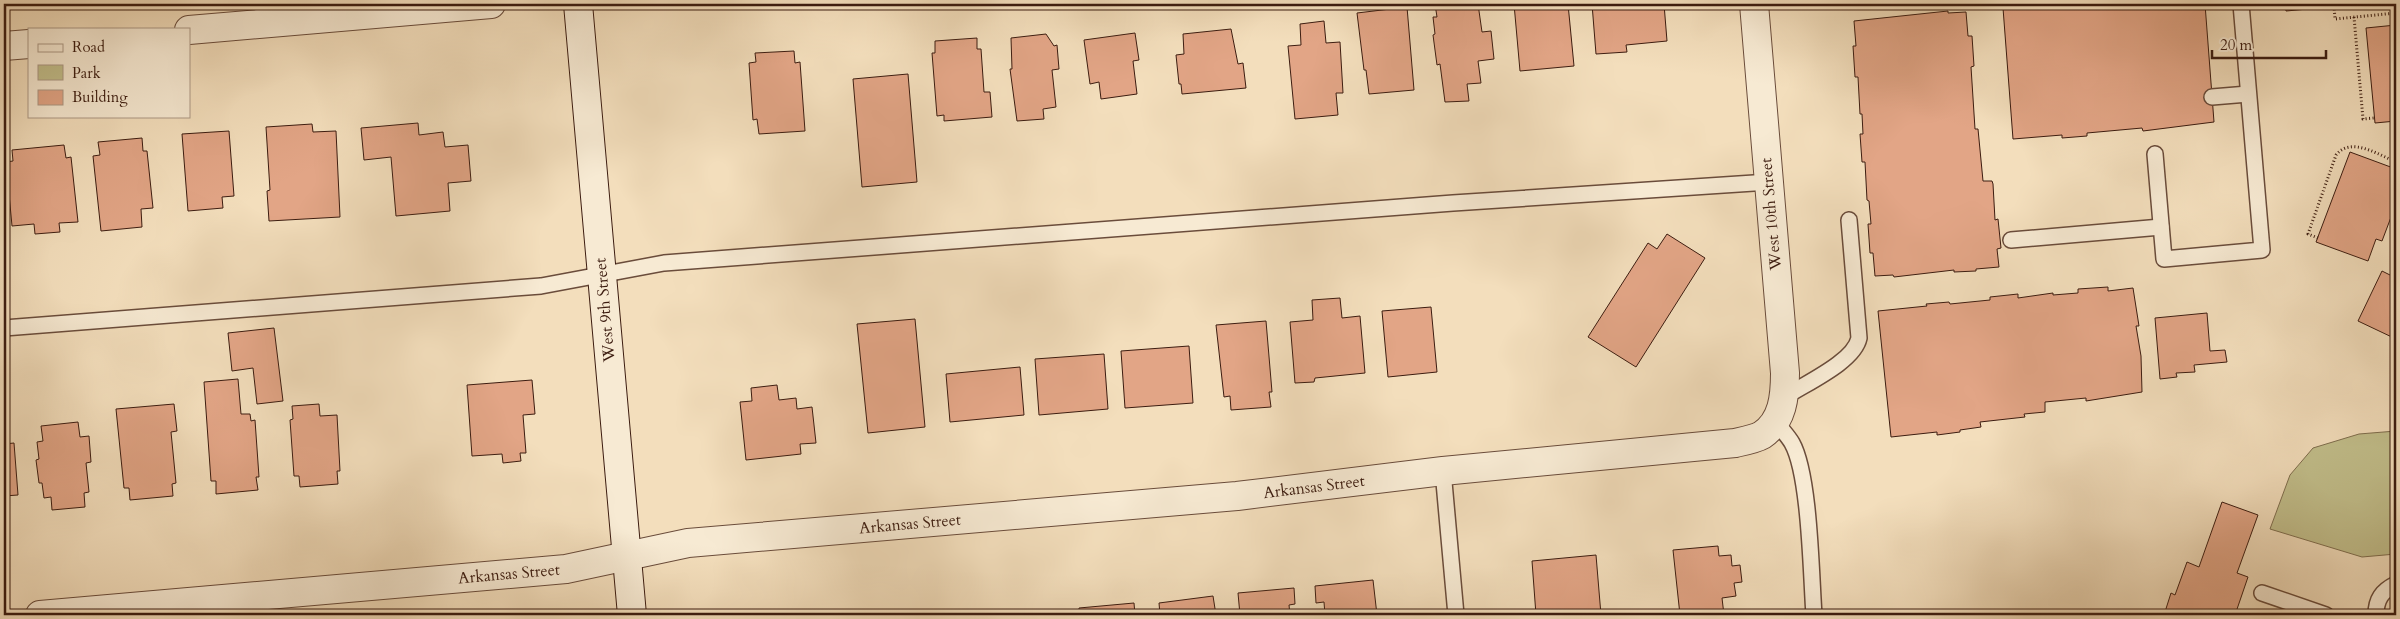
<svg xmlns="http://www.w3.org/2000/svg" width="2400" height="619" font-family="Cardo,serif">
  <rect width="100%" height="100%" fill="#f3debc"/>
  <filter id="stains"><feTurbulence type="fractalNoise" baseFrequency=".004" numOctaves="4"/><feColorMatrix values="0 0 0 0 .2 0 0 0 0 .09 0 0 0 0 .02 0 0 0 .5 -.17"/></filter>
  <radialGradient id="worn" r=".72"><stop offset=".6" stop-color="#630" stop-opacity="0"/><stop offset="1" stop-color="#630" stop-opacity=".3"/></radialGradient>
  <polygon fill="#c2bf8c" stroke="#7f6e4e" points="2396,431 2396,554 2362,557 2270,529 2290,475 2313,448 2359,434"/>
  <g fill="#e2a586" stroke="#3c1c10">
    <polygon points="1435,4 1478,4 1482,32 1491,31 1494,59 1478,61 1481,83 1467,84 1469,101 1445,102 1440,64 1437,65 1433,35 1435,34 1433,17 1437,17"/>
    <polygon points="1514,4 1568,4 1574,66 1520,71"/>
    <polygon points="1592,4 1664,4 1667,41 1626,45 1627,52 1596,54"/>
    <polygon points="2051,4 2205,4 2214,122 2143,131 2142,128 2087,133 2087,136 2062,138 2062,135 2013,139 2003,8"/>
    <polygon points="2285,4 2362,4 2286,11"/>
    <polygon points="1407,7 1414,90 1369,94 1366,70 1364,70 1357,13"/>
    <polygon points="1948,11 1948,13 1966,12 1968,36 1972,36 1974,66 1971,67 1975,129 1978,129 1983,181 1992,181 1993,184 1995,220 1998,219 2001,248 1997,249 1999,267 1976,269 1976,271 1954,272 1954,270 1894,277 1893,275 1875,276 1873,253 1870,253 1868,224 1871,224 1869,201 1867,200 1865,162 1862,162 1860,134 1863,134 1862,114 1860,114 1858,77 1855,77 1853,46 1856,46 1854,21"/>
    <polygon points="1324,21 1326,43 1340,42 1343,93 1336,93 1338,115 1295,119 1288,46 1301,45 1300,24"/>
    <polygon points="2396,25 2396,121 2375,123 2366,28"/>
    <polygon points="1231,29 1238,64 1243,63 1246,88 1182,94 1181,84 1179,84 1176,55 1184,54 1183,34"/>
    <polygon points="1135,33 1139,60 1133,61 1137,94 1101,99 1099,82 1090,84 1084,40"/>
    <polygon points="1046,34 1054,46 1057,45 1059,69 1052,70 1056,107 1043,109 1044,119 1017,121 1010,69 1012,69 1011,38"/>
    <polygon points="977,38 977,49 981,49 984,92 990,92 992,117 944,121 944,115 937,116 932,53 935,53 935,41"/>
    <polygon points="794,51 795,63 800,62 805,131 759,134 757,119 753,120 749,63 756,62 755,53"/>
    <polygon points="908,74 917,182 862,187 853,79"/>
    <polygon points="418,123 419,135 443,132 445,147 468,145 471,181 448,183 450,211 396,216 391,157 364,160 361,128"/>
    <polygon points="312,124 313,132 336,131 340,217 269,221 267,191 270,190 266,127"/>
    <polygon points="229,131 234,196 222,197 223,208 188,211 182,134"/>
    <polygon points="142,138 143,151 147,151 153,208 141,209 142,227 101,231 93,156 100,155 98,142"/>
    <polygon points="64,145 66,158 71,157 78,222 59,223 60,232 35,234 34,224 12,226 6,162 13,161 12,150"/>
    <polygon points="2350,152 2396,169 2396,184 2392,195 2396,196 2396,204 2382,241 2376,239 2368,261 2316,242"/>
    <polygon points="1667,234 1705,258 1636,367 1588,337 1648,243 1657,249"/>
    <polygon points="2382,271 2396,278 2396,339 2358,321"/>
    <polygon points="2108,287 2108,291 2133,288 2139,326 2136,326 2141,356 2142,392 2086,401 2086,398 2045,402 2045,412 2024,414 2025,417 1980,422 1981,427 1960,430 1960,432 1937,435 1937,432 1891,437 1878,311 1927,306 1926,304 1949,302 1950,304 1990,300 1990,297 2018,294 2018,298 2053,293 2053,295 2078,293 2078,289"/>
    <polygon points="1340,298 1342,318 1360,316 1365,373 1315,378 1314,382 1295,383 1290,322 1313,320 1312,300"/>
    <polygon points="1431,307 1437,372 1388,377 1382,311"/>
    <polygon points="2207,313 2210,351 2225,350 2227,362 2194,365 2195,372 2176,373 2177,377 2160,379 2155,318"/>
    <polygon points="915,319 925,427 868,433 857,324"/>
    <polygon points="1266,321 1272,392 1269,392 1271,407 1231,410 1230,396 1224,397 1216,325"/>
    <polygon points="274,328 283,401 257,404 253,368 232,371 228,333"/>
    <polygon points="1189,346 1193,403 1125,408 1121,351"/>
    <polygon points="1104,354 1108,409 1039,415 1035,359"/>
    <polygon points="1020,367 1024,415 950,422 946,374"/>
    <polygon points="238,379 241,414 250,414 251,421 255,420 259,477 256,477 258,490 216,494 216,481 211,481 204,382"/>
    <polygon points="532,380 535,414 523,415 526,453 520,453 521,461 503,463 502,454 472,456 467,385"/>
    <polygon points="777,385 779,400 796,398 797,409 812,407 816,443 800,444 801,454 746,460 740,402 752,401 751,388"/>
    <polygon points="174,404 177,431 171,432 176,483 172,484 173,496 130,500 129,488 124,488 116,409"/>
    <polygon points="319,404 320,416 337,415 340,471 337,471 338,484 300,487 299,476 294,476 290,420 293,419 292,406"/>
    <polygon points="78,422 80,437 89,436 91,462 86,463 89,492 84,493 85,507 52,510 51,497 44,498 42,483 39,483 36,460 39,459 37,442 43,441 41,426"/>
    <polygon points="14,443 18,495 4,496 4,444"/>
    <polygon points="2222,502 2258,515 2237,573 2248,577 2235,615 2164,615 2171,593 2175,595 2187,562 2199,567"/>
    <polygon points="1718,546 1719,556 1731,555 1732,566 1740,565 1742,582 1734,583 1736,596 1722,598 1724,615 1680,615 1673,550"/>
    <polygon points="1596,555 1601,615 1536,615 1532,561"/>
    <polygon points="1373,580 1377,615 1325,615 1324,602 1316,603 1315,586"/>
    <polygon points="1294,588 1295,604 1289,605 1290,615 1240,615 1238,593"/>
    <polygon points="1213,596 1216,615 1160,615 1159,603"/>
    <polygon points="1134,603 1135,615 1079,615 1079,608"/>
  </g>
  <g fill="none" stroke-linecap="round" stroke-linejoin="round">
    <defs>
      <g id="service">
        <polyline points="2212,97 2248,94"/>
        <polyline points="2155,154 2164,259 2262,250 2241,4"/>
        <polyline points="2011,240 2161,227"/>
        <polyline points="4,328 541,286 664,263 1453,203 1769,182"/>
        <path d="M1785 397C1806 383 1854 362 1859 338L1849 220"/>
        <path d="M1776 422C1781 429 1788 436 1792 443 1810 475 1811 575 1814 615"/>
        <polyline points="1443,471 1456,615"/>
        <polyline points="2262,593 2326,615"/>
        <path d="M2376 615C2376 599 2382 591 2396 584"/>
      </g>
      <g id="minor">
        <polyline points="189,30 491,4"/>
        <polyline points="4,46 29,44"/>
        <path d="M40 615 566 569 688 543 1237 496 1443 471 1735 443C1744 441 1755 439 1762 435 1783 421 1785 396 1785 373L1754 4"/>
      </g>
      <polyline id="secondary" points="578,4 632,615"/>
    </defs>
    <use href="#service" stroke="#6a4c3b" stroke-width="18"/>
    <use href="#minor" stroke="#6a4c3b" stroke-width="30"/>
    <use href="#secondary" stroke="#3c1c10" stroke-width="30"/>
    <g stroke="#3c1c10" stroke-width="3" stroke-dasharray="1 2.5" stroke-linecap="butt">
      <polyline points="2334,6 2335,19 2396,13"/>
      <polyline points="2354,17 2363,119 2374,118"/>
      <polyline points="2391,219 2396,215"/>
      <path d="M2318 238 2308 234 2336 155C2351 136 2379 155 2396 162"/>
    </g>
    <use href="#service" stroke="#f7ead3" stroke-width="15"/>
    <use href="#minor" stroke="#f7ead3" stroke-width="28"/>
    <use href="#secondary" stroke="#f7ead3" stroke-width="28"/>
  </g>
  <g text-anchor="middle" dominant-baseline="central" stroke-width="4" stroke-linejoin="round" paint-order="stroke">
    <g font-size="16" fill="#3c1c10" stroke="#f7ead3">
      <text transform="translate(1771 214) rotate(-95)">West 10th Street</text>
      <text transform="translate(605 310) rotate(-95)">West 9th Street</text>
      <text transform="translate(1314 487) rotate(-7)">Arkansas Street</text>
      <text transform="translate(910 524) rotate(-5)">Arkansas Street</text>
      <text transform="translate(509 574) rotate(-5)">Arkansas Street</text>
    </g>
  </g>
  <rect width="2400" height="619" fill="none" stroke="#f3debc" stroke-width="20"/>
  <rect x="5" y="5" width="2390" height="609" fill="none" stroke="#3c1c10" stroke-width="2.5"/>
  <rect x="10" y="10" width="2380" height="599" fill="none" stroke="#3c1c10"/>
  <rect x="28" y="28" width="162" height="90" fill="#f7ead3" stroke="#ac9885"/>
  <rect x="38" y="44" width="25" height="8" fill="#f7ead3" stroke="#ac9885"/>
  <text x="72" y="52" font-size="15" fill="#3c1c10">Road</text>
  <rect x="38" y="65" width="25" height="15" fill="#c2bf8c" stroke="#ac9885"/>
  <text x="72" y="78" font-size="15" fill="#3c1c10">Park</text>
  <rect x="38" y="90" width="25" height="15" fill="#e2a586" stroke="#ac9885"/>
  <text x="72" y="102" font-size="15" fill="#3c1c10">Building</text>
  <path d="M2212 50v8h114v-8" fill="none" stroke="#3c1c10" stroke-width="2.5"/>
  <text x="2220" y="50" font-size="15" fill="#3c1c10" stroke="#f7ead3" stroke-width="4" paint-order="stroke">20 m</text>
  <rect width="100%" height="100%" filter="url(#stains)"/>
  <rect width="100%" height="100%" fill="url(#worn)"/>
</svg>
